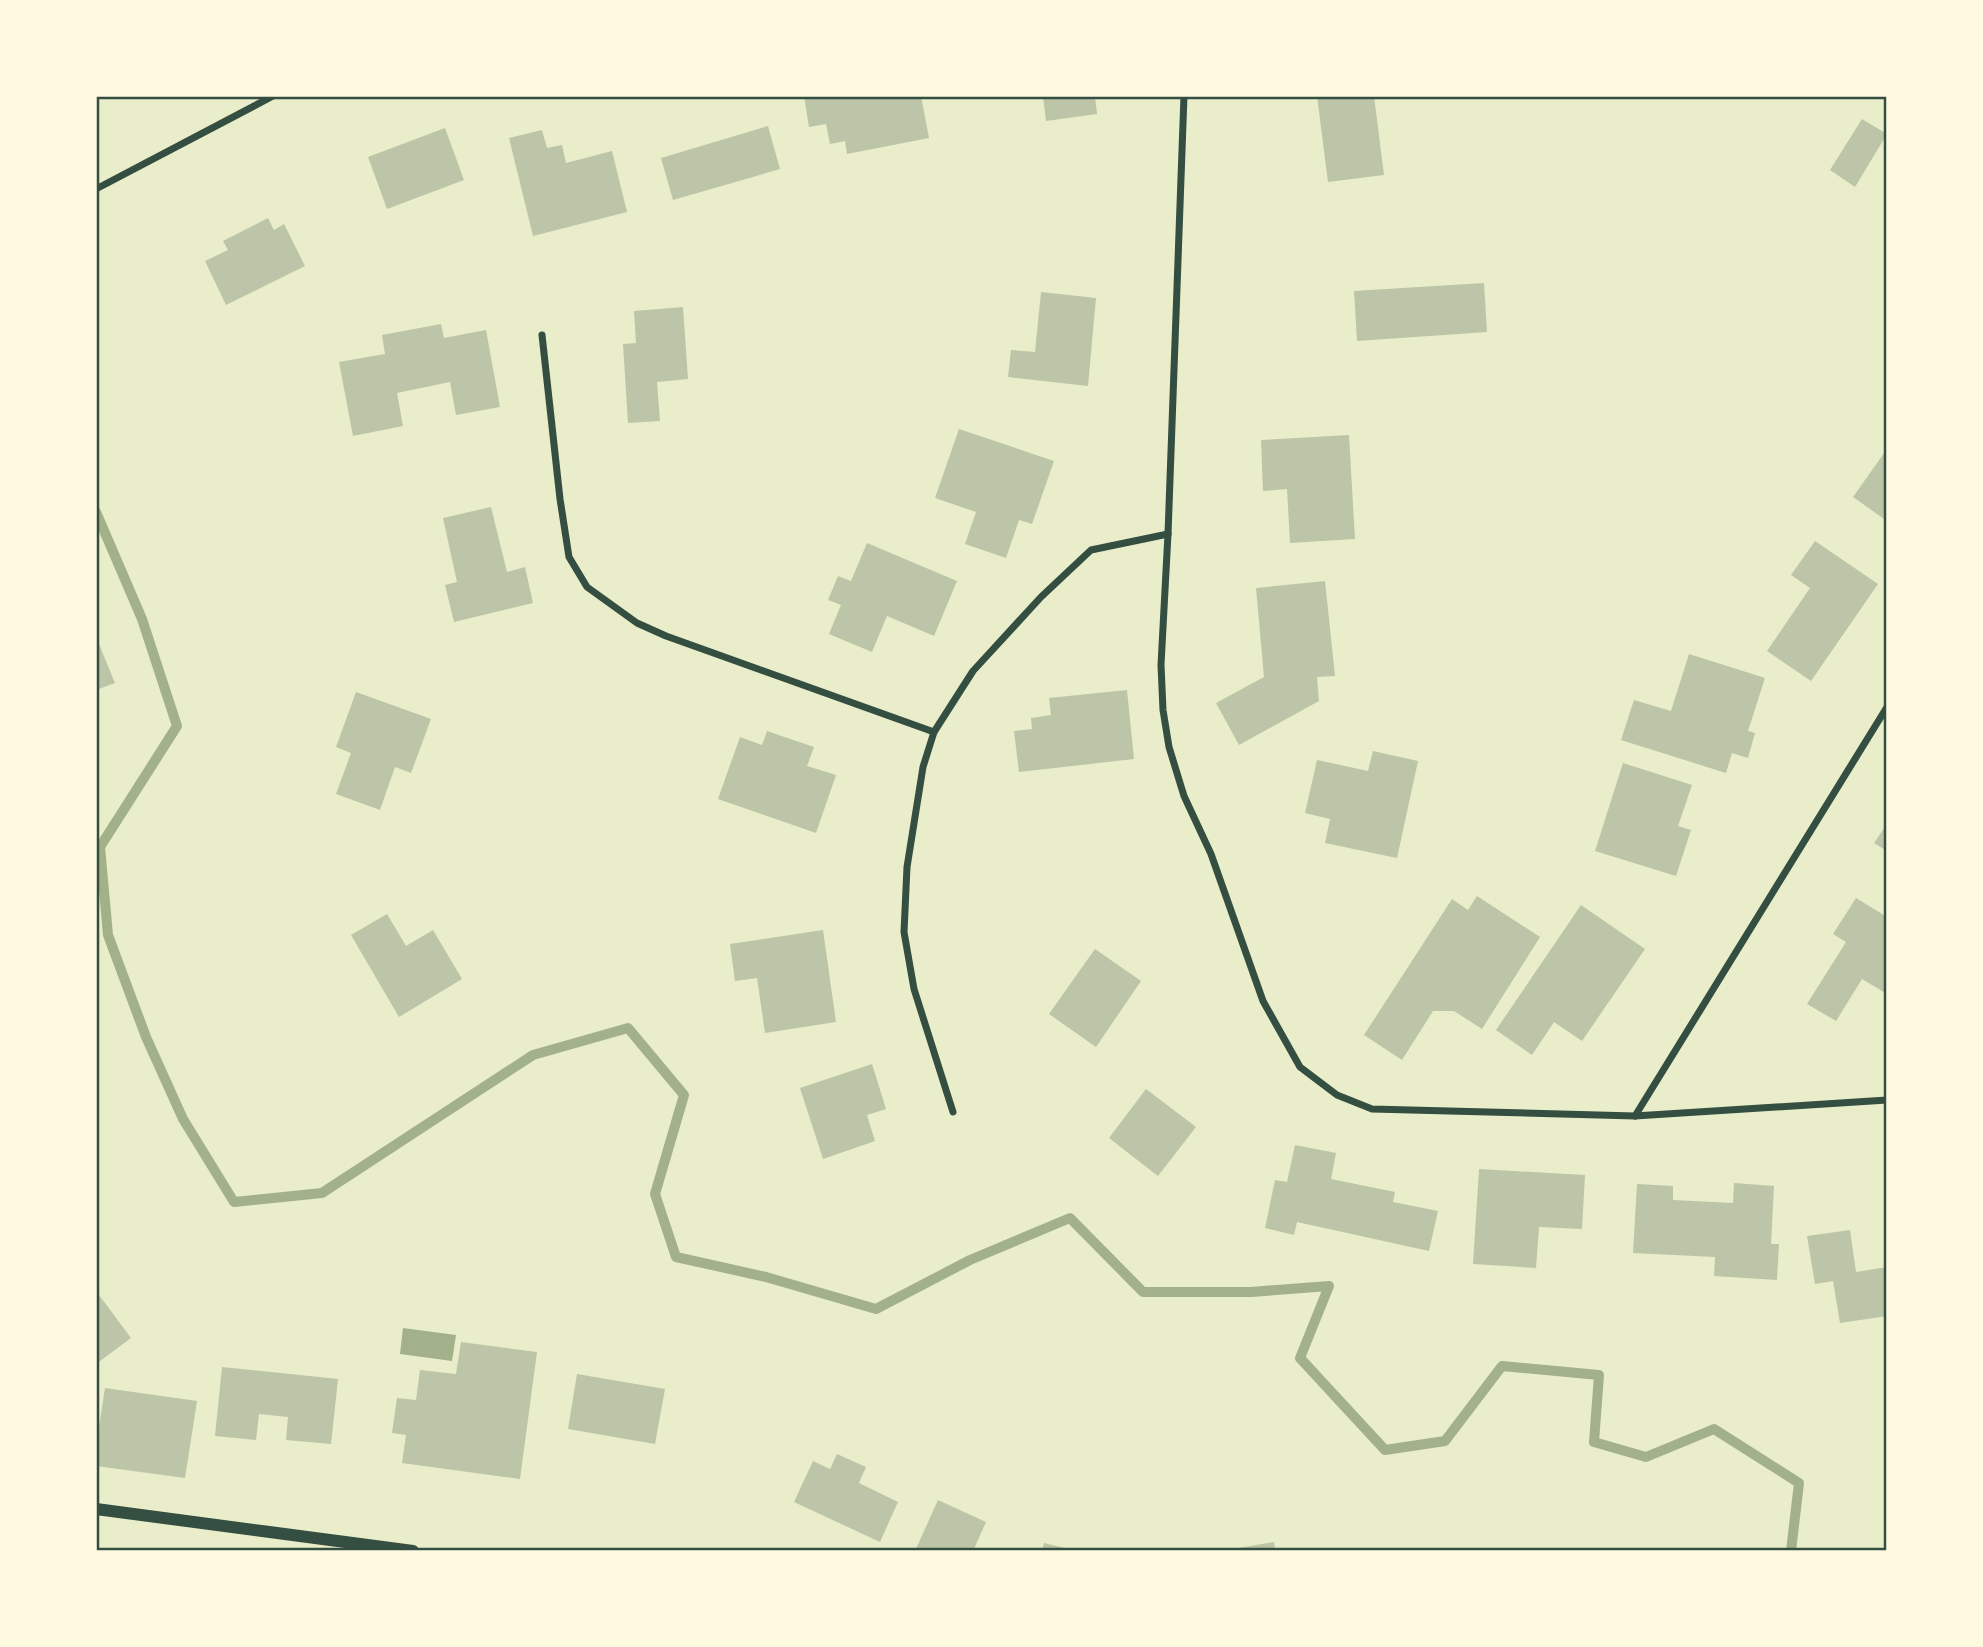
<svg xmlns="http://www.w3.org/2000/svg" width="1983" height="1647" font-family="Signika,sans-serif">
  <rect width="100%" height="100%" fill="#e9edc9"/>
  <polygon fill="#a3b18a" points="403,1328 456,1335 452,1361 400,1354"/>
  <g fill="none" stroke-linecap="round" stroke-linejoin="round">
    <polyline stroke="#a3b18a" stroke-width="10" points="96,512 142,619 177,726 100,847 108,935 146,1037 183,1119 234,1202 322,1193 533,1055 628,1028 684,1095 655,1194 676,1257 766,1277 876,1309 970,1260 1070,1218 1143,1292 1251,1292 1329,1286 1300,1358 1385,1450 1445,1441 1502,1366 1599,1375 1594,1442 1646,1457 1714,1429 1799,1483 1791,1551"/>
  </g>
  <g fill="#bcc5a7">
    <polygon points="804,96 921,96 929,138 847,154 845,141 830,144 826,124 809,127"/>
    <polygon points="1043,96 1095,96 1097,114 1046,121"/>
    <polygon points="1317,96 1374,96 1384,175 1328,182"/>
    <polygon points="1862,119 1887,134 1855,187 1830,170"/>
    <polygon points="768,126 780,169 673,200 661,158"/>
    <polygon points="445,128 464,180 387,209 368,157"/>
    <polygon points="542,130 547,148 562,145 566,163 612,151 627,212 533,236 509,138"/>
    <polygon points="268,218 274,230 284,224 305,266 226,305 205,261 228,250 223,241"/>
    <polygon points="1484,283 1487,332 1357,341 1354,291"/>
    <polygon points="1041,292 1096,298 1088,386 1008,377 1011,350 1035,352"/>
    <polygon points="683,307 688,379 657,382 660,421 628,423 623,344 636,343 634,311"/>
    <polygon points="441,324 444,338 486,330 500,407 456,415 450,382 397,393 403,426 353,436 339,362 385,354 382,335"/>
    <polygon points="959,429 1054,461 1032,524 1019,520 1006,558 965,544 976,512 935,498"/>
    <polygon points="1349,435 1355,539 1290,543 1287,489 1263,491 1261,440"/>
    <polygon points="1887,449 1887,521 1853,497"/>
    <polygon points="491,507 507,572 525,567 533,603 454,622 445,585 457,582 443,518"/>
    <polygon points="1815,541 1878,584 1811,681 1767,651 1810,588 1791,575"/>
    <polygon points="867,543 957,581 934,636 887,616 872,652 829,634 841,605 828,600 838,576 851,581"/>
    <polygon points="1325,581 1335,676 1317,677 1319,701 1239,745 1216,703 1264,677 1256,588"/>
    <polygon points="96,637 115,683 96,690"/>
    <polygon points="1689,654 1765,678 1748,731 1755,733 1748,758 1732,753 1726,773 1621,740 1634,700 1671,711"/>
    <polygon points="1127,690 1134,759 1019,772 1014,731 1032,729 1031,718 1051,715 1049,698"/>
    <polygon points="356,692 431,719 411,773 395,767 380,810 336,794 351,753 336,747"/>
    <polygon points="767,731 814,747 807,766 836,775 816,833 718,799 740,737 762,745"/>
    <polygon points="1373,751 1418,761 1397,858 1325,843 1330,819 1305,813 1317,760 1368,771"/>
    <polygon points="1623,763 1692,785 1678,826 1691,830 1676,876 1595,851"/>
    <polygon points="1887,824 1887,851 1874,843"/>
    <polygon points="1477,896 1540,937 1482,1029 1454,1011 1433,1011 1402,1060 1364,1035 1452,899 1468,910"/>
    <polygon points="1856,898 1887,917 1885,942 1887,943 1887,994 1862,979 1836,1021 1807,1004 1846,942 1833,934"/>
    <polygon points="1581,905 1645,949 1582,1041 1554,1022 1532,1055 1496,1030"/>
    <polygon points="387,914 406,946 433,930 462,979 399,1017 351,935"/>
    <polygon points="823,930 836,1022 765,1033 757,978 735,981 730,944"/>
    <polygon points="1095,949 1141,981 1096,1047 1049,1014"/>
    <polygon points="872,1064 886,1109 867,1115 875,1141 823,1159 800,1088"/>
    <polygon points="1146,1089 1196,1127 1158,1176 1109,1138"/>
    <polygon points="1295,1145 1336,1153 1331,1179 1395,1192 1393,1202 1438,1211 1429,1251 1297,1222 1294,1235 1265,1228 1275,1180 1287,1182"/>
    <polygon points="1479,1169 1585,1175 1582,1229 1539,1227 1536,1268 1473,1264"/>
    <polygon points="1734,1183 1774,1186 1771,1244 1779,1244 1777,1280 1714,1276 1715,1257 1633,1253 1637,1184 1673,1186 1673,1200 1733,1203"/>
    <polygon points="1850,1230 1856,1272 1887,1267 1887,1316 1840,1323 1833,1281 1815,1284 1807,1236"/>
    <polygon points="96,1291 131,1338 96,1364"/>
    <polygon points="461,1342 537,1352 520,1479 402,1463 406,1435 392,1433 397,1398 416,1400 420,1370 456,1374"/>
    <polygon points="222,1367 338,1379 331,1444 286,1440 288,1417 259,1414 256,1440 215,1436"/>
    <polygon points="577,1374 665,1389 655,1444 568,1429"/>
    <polygon points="105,1388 197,1401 185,1478 96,1466 96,1447"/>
    <polygon points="837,1454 866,1467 859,1483 898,1502 880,1542 794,1502 813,1461 830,1469"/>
    <polygon points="938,1500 986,1522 973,1551 915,1551"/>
    <polygon points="1274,1542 1275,1551 1233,1551 1233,1549"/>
    <polygon points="1044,1543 1073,1550 1073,1551 1042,1551"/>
  </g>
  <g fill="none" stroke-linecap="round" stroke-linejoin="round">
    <g stroke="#344e41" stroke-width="7">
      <polyline points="1184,96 1168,534 1161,665 1163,710 1169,747 1184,796 1211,854 1263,1001 1300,1067 1337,1095 1372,1109 1635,1116 1887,1100"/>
      <polyline points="96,189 273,96"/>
      <polyline points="542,335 560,499 569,557 587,587 637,623 666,636 934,732"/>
      <polyline points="953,1112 914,989 904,932 907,867 923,767 934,732 973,671 1041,597 1091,550 1168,534"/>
      <polyline points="1635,1116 1887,707"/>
    </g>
    <polyline stroke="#344e41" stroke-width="12" points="96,1509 413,1551"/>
  </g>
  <rect width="1983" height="1647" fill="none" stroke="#fefae0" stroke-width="196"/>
  <rect x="98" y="98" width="1787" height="1451" fill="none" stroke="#344e41" stroke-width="2.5"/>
</svg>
